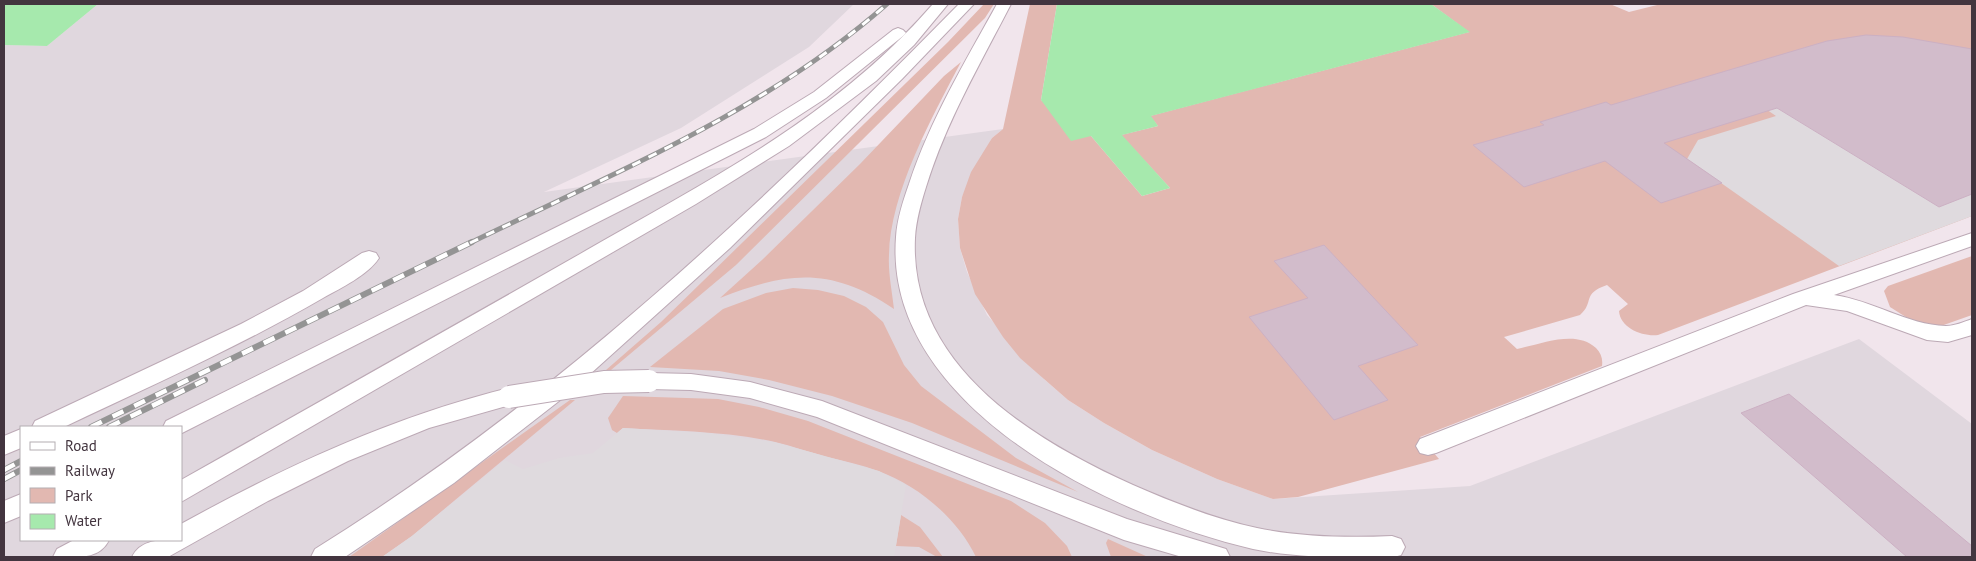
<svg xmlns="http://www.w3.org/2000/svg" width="1976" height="561" font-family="'PT Sans',sans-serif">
  <rect width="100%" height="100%" fill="#f1e5ec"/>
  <path fill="#e0d7de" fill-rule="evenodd" d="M98 4H854L809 47 681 128 544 192 1003 129 992 138 962 197 958 219 960 248 967 272 987 315 1045 380 1068 400 1104 423 1152 450 1217 479 1273 499 1470 486 1859 339 1972 424V557H4V45L47 46ZM21 427H181V540H21Z"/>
  <g fill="#e2b8b1">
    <polygon points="984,4 994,4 985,18 736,265 611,370 606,370 661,322 948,42"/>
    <path d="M1030 4H1057L1041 100 1091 136 1142 196 1170 188 1121 135 1158 126 1150 116 1469 32 1431 4H1610L1629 12 1661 4H1972V216L1658 335C1643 337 1620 328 1619 311L1628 304 1607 285C1581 294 1595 302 1580 315L1504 337 1517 349C1541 344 1576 329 1596 348 1601 353 1603 359 1602 366L1420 437 1439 459 1298 497 1273 499 1217 479 1152 450 1104 423 1068 400 1020 358 1003 337 975 294 960 248 958 219 962 197 971 172 992 138 1003 129Z"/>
    <path d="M961 62C932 117 890 193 889 255 888 273 892 291 894 309 832 267 788 271 720 298L762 260 860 164 944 76Z"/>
    <polygon points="1972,256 1972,315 1938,327 1926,326 1909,319 1890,307 1884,291 1888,286"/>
    <polygon points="793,288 818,290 844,296 866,307 883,322 904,365 921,386 1016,458 1078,492 912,423 832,396 769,380 719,371 650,367 723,309 766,293"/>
    <path d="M623 396 718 399 759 407 808 421 1011 501 1045 523 1067 546 1072 557H976C958 519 918 485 878 471 862 465 844 461 827 457 809 452 792 446 775 442 726 431 673 431 623 428L617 433 612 430 608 418Z"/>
    <polygon points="570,400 575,400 412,536 382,557 349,557"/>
    <polygon points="901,515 920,527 943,557 937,557 919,547 896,546"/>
    <polygon points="1108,539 1148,557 1111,557 1106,543"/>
  </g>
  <g fill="#dfdade">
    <polygon points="1972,55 1972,216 1839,266 1687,159 1698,140 1776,116 1754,101 1880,83"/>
    <polygon points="623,428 707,433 774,442 879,471 906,485 894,557 382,557 412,536 505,460 523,469 559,458 593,453"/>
  </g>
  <g fill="#a6e9ad">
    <polygon points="4,4 98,4 47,46 4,45"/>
    <polygon points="1057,4 1431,4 1470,32 1151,116 1158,126 1122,135 1170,188 1142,196 1091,136 1071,141 1041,100"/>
  </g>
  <g fill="#d2bccb" stroke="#ccb0c3">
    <polygon points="1866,35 1903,37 1972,49 1972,194 1939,207 1777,108 1664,143 1722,183 1661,203 1605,161 1524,187 1473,145 1544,125 1540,122 1606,102 1611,105 1827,41"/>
    <polygon points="1324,245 1418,345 1358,366 1388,400 1334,420 1249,317 1308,298 1274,261"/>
    <polygon points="1789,394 1972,546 1972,557 1907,557 1741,413"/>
  </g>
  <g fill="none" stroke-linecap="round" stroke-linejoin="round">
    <defs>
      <g id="minor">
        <path d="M933 4H948L914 45 876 81 789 146 696 204 181 502V480C314 405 447 330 580 254 708 180 834 118 933 4Z"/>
        <path d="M959 4H974L902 79 730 248 568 394 454 483 345 557H311L315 549C555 400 762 205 959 4Z"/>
        <path d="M997 4H1011C980 64 946 122 926 187 921 203 916 220 915 238 909 365 1031 439 1133 485 1172 502 1214 519 1257 528 1301 537 1347 538 1392 536L1401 539 1405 547 1401 555 1394 557C1347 557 1300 559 1253 549 1115 517 883 407 896 237 897 219 903 201 909 184 930 120 965 62 997 4Z"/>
        <polygon points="898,28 903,30 906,33 903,36 826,98 766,137 182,433 181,427 163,427 166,421 754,129 814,92 893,30"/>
        <path d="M1972 233V246L1834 295C1872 300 1907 325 1946 326 1954 326 1964 322 1972 319V335L1948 342 1927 340 1847 311 1806 305 1436 453 1428 455 1420 453 1416 446 1420 439 1793 294Z"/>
        <path d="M369 251 376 253 379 258C368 275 341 288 323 298 240 346 151 386 64 427H32L35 421 241 324 303 291 362 253Z"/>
        <polygon points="649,373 691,374 750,382 822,401 1127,519 1226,549 1230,557 1182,557 1124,540 817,417 750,398 691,390 649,389 641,387 638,381 641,375"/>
        <path d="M509 388 517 391 520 397 517 403 429 428 348 461 268 501 168 557H132C141 538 163 540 181 540V524C286 466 392 417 509 388Z"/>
        <polygon points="21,429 21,448 4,455 4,436"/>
        <polygon points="21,494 21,516 4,523 4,501"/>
        <path d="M74 540H109C99 561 74 557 53 557L57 549Z"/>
      </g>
    </defs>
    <use href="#minor" stroke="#bca9b5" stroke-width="2"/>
    <use href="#minor" fill="#fff" fill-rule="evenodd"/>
    <defs>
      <path id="rail-far1" d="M470 243C614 173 766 111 887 4"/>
      <g id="rail">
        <polyline points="91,427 472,242"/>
        <polyline points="109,427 205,380"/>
        <polyline points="4,470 21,461"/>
        <polyline points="4,479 21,470"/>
      </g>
    </defs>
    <use href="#rail-far1" stroke="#949494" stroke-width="5"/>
    <use href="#rail" stroke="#949494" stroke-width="6"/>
    <use href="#rail-far1" stroke="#fff" stroke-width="3" stroke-dasharray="9" stroke-linecap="butt"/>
    <use href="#rail" stroke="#fff" stroke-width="4.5" stroke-dasharray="12" stroke-linecap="butt"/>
    <defs>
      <polyline id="minor-bridge" points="509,397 604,382 649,381"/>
    </defs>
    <use href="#minor-bridge" stroke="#bca9b5" stroke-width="24" stroke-linecap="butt"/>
    <use href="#minor-bridge" stroke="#fff" stroke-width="22"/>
  </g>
  <rect width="1976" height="561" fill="none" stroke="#43353f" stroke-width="10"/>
  <rect x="20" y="426" width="162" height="115" fill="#ffffff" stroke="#b4aeb2"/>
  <rect x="30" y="442" width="25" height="8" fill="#ffffff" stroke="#b4aeb2"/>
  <text x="65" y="451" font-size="15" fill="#43353f">Road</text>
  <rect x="30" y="467" width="25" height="8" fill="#949494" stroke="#b4aeb2"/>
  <text x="65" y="476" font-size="15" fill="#43353f">Railway</text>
  <rect x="30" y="488" width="25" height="15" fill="#e2b8b1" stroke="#b4aeb2"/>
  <text x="65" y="501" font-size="15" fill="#43353f">Park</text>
  <rect x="30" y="514" width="25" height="15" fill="#a6e9ad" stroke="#b4aeb2"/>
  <text x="65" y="526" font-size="15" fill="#43353f">Water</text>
</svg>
